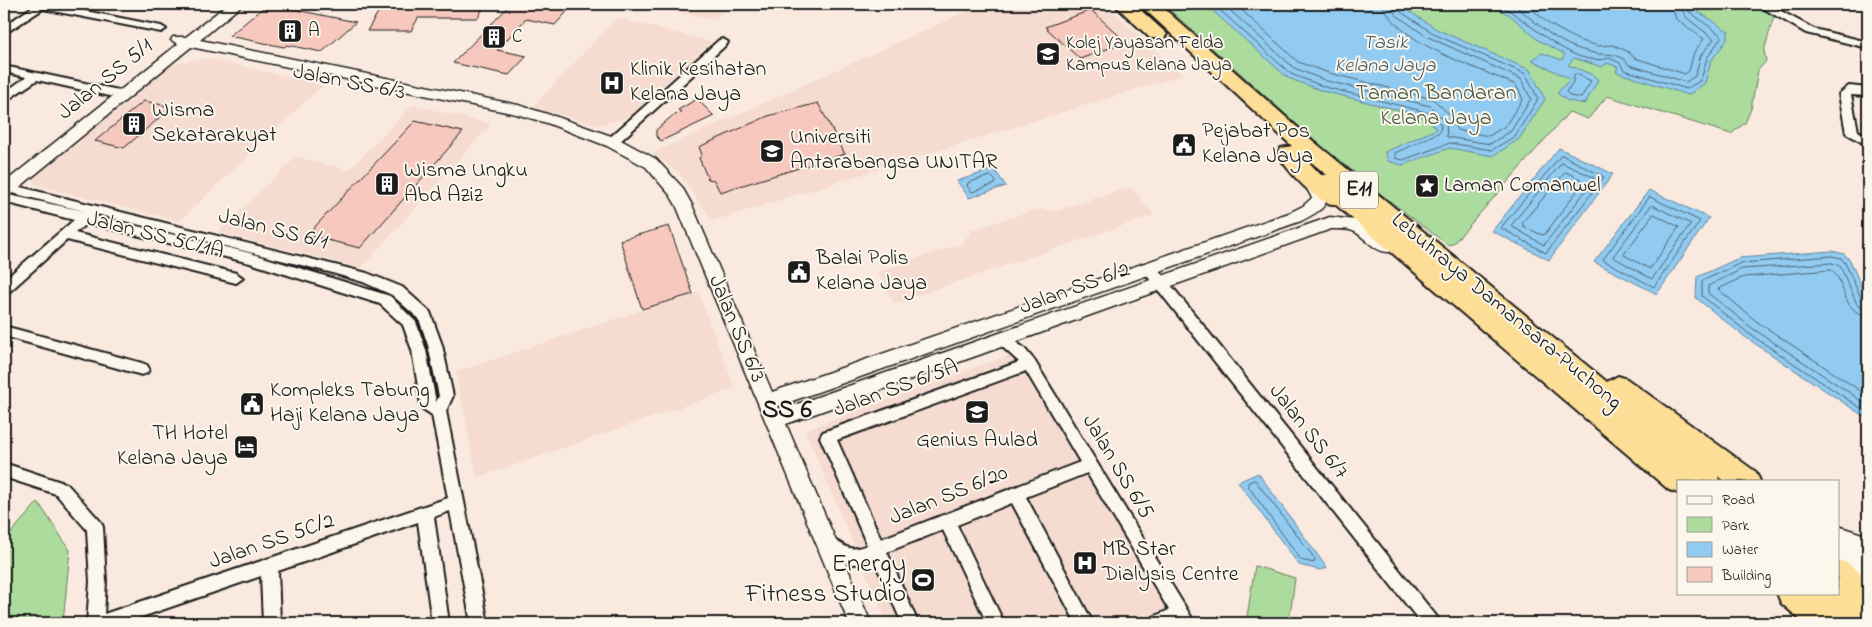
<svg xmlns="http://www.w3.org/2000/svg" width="1872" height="627" font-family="'Indie Flower',sans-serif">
  <rect width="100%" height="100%" fill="#fae9de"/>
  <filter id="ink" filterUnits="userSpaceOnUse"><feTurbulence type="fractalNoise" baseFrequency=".02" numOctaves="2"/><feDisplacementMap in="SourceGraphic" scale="10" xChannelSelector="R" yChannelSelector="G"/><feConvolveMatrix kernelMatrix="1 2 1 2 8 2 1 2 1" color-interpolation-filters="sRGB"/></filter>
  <g filter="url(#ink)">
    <g fill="#f5dbd0">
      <polygon points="650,4 728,4 714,20 649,5"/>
      <polygon points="983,4 1104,4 1182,75 712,221 680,174 653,153"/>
      <polygon points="617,18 712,42 632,114 624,119 598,125 533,107"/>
      <polygon points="210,59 323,85 179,221 33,184 36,171 167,66 193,60"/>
      <polygon points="413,105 491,124 361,268 218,232 296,157 349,170"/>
      <polygon points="1130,187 1154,215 894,303 877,272 963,243 972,230 1039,209 1057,211"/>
      <polygon points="698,292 735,388 477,478 456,372"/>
      <polygon points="1012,354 1180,623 887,623 805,430"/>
    </g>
    <g fill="#abdc9d" stroke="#647c5c">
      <polygon points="1163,4 1753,4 1774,16 1764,51 1766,61 1758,70 1751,109 1745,123 1731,134 1607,96 1588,119 1569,112 1453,244 1448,245 1341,164"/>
      <polygon points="38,502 70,550 63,623 4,623 4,541"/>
      <polygon points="1255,566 1295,578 1289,623 1246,623"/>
    </g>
    <g fill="#91cbf1" stroke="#62859c">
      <polygon points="1205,4 1398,4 1438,30 1530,70 1545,99 1519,139 1493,156 1450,148 1402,165 1388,161 1385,152 1437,129 1426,117 1323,91 1288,78"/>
      <path d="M1467 4H1687C1695 10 1703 15 1712 20 1719 24 1718 27 1729 31L1726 41 1711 61 1705 83 1688 95 1616 72 1618 67 1607 63 1602 67 1574 58 1568 65 1593 75 1598 80 1585 104 1568 101 1557 93 1570 79 1532 60 1542 53 1562 60 1565 54 1538 40 1510 15 1487 4Z"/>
      <polygon points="1559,148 1613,174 1549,260 1492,231"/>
      <polygon points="994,169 1006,186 969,198 957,181"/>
      <polygon points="1649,190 1709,218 1657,294 1594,262"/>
      <polygon points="1832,251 1844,254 1850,260 1868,302 1868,419 1745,337 1696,298 1697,277 1739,258"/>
      <polygon points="1258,473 1327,568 1320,570 1299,565 1238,482"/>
    </g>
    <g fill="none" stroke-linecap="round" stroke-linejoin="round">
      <g stroke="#4b6271" stroke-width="1">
        <polyline points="1213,4 1291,74 1325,87 1430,113 1441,125 1440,132 1395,153 1395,158 1403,160 1450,143 1492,150 1515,136 1538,99 1526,74 1436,35 1398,10 1396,4"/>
        <polyline points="1223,4 1294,68 1327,81 1430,106 1446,122 1447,137 1490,144 1511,131 1531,99 1521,79 1426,36 1395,14 1390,4"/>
        <path d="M1235 4 1298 62 1329 73 1433 99 1450 115 1457 130 1489 136 1505 126 1523 99 1516 85C1477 67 1399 45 1382 4"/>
        <path d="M1498 4C1529 19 1572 70 1609 58L1620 63 1624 70 1687 89 1701 80 1707 58 1722 36 1687 10 1684 4"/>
        <path d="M1513 4C1532 19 1553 40 1576 48 1583 50 1592 53 1599 54 1612 55 1620 53 1629 65L1686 82 1695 76 1701 55 1714 39 1687 18 1678 4"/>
        <polyline points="1526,4 1549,24 1578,40 1598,46 1613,45 1627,51 1635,58 1685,74 1689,71 1694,52 1704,39 1676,19 1671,4"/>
        <polygon points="1577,74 1591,81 1581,98 1570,96 1566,92 1573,82 1574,75"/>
        <polygon points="1562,155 1604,177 1546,253 1501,228"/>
        <polygon points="1562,163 1593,177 1594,180 1544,245 1511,226"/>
        <polygon points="1566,172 1582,180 1583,183 1545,234 1542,235 1523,226 1523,222"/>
        <polygon points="991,176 996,181 995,184 972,192 967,186 968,183"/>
        <polygon points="1650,197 1700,221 1654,287 1603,260"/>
        <polygon points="1652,205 1691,224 1652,279 1613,257"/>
        <polygon points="1654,214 1679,227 1650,269 1624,255"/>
        <polyline points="1868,303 1862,300 1845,263 1841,258 1832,256 1741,263 1702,281 1702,296 1748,333 1868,413"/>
        <polyline points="1868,309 1857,304 1840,266 1832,263 1742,269 1708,286 1708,293 1752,328 1868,405"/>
        <path d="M1868 316C1839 311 1848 283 1831 270L1744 277 1718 289 1756 321 1868 396"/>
        <polygon points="1255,480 1315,559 1314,563 1301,560 1248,486 1248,483"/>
      </g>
    </g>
    <g fill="#f7c8be" stroke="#1c1c1c">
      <polygon points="268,4 321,15 356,22 322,52 287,45 284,47 229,36"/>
      <polygon points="383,4 485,4 478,18 418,18 411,31 367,31"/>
      <polygon points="511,4 552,4 571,7 555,25 526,19 497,50 527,56 509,75 453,63"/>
      <polygon points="1091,10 1126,42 1080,59 1045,27"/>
      <polygon points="697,99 714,116 661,141 656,136 656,130 671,117 681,112 678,110"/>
      <polygon points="144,101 172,107 124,148 95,141"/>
      <polygon points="818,103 845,154 720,192 714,180 708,179 699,158 702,155 699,147 768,116"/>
      <polygon points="415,121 463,132 360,248 307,235"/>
      <polygon points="669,226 693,294 642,309 620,240"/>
    </g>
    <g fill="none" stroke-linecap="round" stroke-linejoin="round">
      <defs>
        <g id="minor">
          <polygon points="37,4 50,4 161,26 166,29 161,32 43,9 4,34 4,26"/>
          <polygon points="1756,4 1768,4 1814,29 1868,42 1868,48 1806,33"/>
          <polygon points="723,39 728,42 727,44 616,145 608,145 606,142 608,139 719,40"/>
          <polygon points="4,66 123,91 129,95 123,99 37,80 4,102 4,93 26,77 4,72"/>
          <polygon points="1849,86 1868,88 1868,96 1851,95 1858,131 1868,137 1868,146 1846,133 1839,94"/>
          <path d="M4 183 367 273 402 287 430 312 442 345 453 396 446 411 488 623H471L450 511 434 517 449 623H432L418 522 278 571 280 623H263L261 576 124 623H87L90 582 87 530 56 494 4 477V463L67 484 101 522 103 527 106 582 104 614 448 498 432 415 423 409 421 405 412 350 403 325 380 304 250 263 87 223 75 233 236 273 243 278 236 283 67 240 9 292 4 293V280L74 220 4 202V194L84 211 4 191ZM96 214 329 272 363 282 392 295 419 319 428 345 439 396 436 402 426 350 416 322 390 296 250 253 95 216Z"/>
          <polygon points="1149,263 1154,264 1437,617 1439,623 1421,623 1144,272 1142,268 1144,264"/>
          <polygon points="4,326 142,363 147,365 149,369 147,373 142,375 4,336"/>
          <path d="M1003 333 1024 348 1034 360 1195 623H1151L1153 617 1169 610 1087 473 1026 497 1093 623H1076L1012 503 957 525 1004 623H987L943 530 887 552 918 623H902L873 558C867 560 860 564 854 564 841 564 823 555 818 543L820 538 826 536C845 543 845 554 867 545L820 437 823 432 1019 362 998 343 996 339 998 335ZM1026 371 1080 462 881 539 837 440Z"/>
          <polygon points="1844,548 1868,567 1868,585 1862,583 1838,561 1838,551"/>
        </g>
        <g id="tertiary">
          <path d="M228 4H243L200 40 518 105 557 117 617 138 656 159 682 187 692 205 772 392 1289 213 1303 206 1312 198 1301 178 1303 174H1315C1334 201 1330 206 1301 221L778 406 780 410 1330 217 1363 221 1393 243 1395 247 1393 251C1378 256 1367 239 1355 232 1349 228 1338 229 1331 229L786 424 871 623H849L676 205 670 195 646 167 607 146 547 123 516 114 191 47 10 195 4 196V183L178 44 171 40 173 37H186Z"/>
          <polygon points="1838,526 1868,536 1868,573 1838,560"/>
        </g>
        <g id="motorway">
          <polygon points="1114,4 1134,4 1167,34 1164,38 1150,38"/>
          <path d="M1139 4H1159L1307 136 1607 382 1618 376 1627 379 1756 472 1760 481H1724L1718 476 1720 481H1678V493L1669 490 1335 204C1319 206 1283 167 1278 153L1281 148 1292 146ZM1300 153 1327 175H1321Z"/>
          <polygon points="1838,560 1849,564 1868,579 1868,611 1862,609 1866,612 1868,623 1804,623 1781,603 1777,593 1838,593"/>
        </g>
      </defs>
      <use href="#minor" stroke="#1c1c1c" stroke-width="4"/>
      <use href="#tertiary" stroke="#1c1c1c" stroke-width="3"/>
      <use href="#motorway" stroke="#1c1c1c" stroke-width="4"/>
      <use href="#minor" fill="#fbf7ec" fill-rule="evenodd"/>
      <use href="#tertiary" fill="#fbf7ec" fill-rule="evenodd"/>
      <use href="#motorway" fill="#fdde96" fill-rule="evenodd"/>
    </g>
  </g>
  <defs>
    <symbol id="building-square" viewBox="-11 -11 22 22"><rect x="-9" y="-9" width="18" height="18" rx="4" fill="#1c1c1c" stroke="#fbf7ec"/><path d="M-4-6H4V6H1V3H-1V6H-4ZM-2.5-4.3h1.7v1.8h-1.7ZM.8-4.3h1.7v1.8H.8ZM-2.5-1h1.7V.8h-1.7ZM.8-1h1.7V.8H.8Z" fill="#fff"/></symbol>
    <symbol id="university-square" viewBox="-11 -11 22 22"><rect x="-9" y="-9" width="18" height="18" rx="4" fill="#1c1c1c" stroke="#fbf7ec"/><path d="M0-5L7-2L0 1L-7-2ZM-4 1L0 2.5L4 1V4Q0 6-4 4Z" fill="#fff"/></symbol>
    <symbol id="hospital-square" viewBox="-11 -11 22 22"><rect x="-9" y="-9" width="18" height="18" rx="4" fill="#1c1c1c" stroke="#fbf7ec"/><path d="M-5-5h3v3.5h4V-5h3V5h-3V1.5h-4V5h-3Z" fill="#fff"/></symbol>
    <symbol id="civic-square" viewBox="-11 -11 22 22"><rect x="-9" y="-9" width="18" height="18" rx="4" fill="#1c1c1c" stroke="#fbf7ec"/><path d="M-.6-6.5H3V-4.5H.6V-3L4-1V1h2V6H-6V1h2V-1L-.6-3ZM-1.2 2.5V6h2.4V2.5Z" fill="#fff"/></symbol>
    <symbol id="sight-square" viewBox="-11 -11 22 22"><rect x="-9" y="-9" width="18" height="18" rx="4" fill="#1c1c1c" stroke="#fbf7ec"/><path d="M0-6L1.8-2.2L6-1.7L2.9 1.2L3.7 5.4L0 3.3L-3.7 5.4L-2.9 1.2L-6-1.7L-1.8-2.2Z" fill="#fff"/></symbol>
    <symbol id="school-square" viewBox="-11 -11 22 22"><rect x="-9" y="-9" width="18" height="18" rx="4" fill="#1c1c1c" stroke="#fbf7ec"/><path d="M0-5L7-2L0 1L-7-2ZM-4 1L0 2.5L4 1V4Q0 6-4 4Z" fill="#fff"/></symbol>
    <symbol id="hotel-square" viewBox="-11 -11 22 22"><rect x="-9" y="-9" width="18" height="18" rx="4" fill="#1c1c1c" stroke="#fbf7ec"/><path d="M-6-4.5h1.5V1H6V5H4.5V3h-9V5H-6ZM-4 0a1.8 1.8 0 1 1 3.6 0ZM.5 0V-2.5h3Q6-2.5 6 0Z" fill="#fff"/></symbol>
    <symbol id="stadium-square" viewBox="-11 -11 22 22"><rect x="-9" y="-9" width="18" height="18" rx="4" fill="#1c1c1c" stroke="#fbf7ec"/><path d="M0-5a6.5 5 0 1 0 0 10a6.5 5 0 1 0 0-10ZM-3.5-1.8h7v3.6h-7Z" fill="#fff"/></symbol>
  </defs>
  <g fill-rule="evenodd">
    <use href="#building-square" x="276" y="17" width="28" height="28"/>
    <use href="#building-square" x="480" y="23" width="28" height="28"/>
    <use href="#university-square" x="1034" y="40" width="28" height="28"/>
    <use href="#hospital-square" x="598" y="69" width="28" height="28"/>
    <use href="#building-square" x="120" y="110" width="28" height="28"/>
    <use href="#civic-square" x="1170" y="131" width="28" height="28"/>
    <use href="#university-square" x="758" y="137" width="28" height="28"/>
    <use href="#building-square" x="373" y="170" width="28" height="28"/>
    <use href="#sight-square" x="1413" y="172" width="28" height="28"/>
    <use href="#civic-square" x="785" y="258" width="28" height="28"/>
    <use href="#civic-square" x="238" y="390" width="28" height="28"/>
    <use href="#school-square" x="963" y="398" width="28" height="28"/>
    <use href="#hotel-square" x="232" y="433" width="28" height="28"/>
    <use href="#hospital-square" x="1071" y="549" width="28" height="28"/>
    <use href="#stadium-square" x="909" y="566" width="28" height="28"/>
  </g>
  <g text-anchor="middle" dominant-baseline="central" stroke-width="4" stroke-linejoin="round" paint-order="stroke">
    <g font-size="19" fill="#1c1c1c" stroke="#fbf7ec" text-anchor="start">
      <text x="308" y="31">A</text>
      <text x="512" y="37">C</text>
      <text x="1066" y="43">Kolej Yayasan Felda<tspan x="1066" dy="22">Kampus Kelana Jaya</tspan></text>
    </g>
    <g font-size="20" font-style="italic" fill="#455967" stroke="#fbf7ec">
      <text x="1385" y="43">Tasik<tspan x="1385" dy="23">Kelana Jaya</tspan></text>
    </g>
    <rect fill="#fbf7ec" stroke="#5f5e5a" stroke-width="1" x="1340" y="171.5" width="38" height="37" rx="4"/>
    <g font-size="21" font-weight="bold" fill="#1c1c1c">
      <text x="1359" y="190">E11</text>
    </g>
    <g font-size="22" fill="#1c1c1c" stroke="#fbf7ec" text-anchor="start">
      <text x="630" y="70">Klinik Kesihatan<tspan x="630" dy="25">Kelana Jaya</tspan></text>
      <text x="152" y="111">Wisma<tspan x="152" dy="25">Sekatarakyat</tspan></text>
      <text x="1202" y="132">Pejabat Pos<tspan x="1202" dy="25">Kelana Jaya</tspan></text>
      <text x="790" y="138">Universiti<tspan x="790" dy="25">Antarabangsa UNITAR</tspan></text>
      <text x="404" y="171">Wisma Ungku<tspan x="404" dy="25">Abd Aziz</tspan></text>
      <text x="1444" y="186">Laman Comanwel</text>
      <text x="816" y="259">Balai Polis<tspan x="816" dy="25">Kelana Jaya</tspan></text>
      <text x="270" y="391">Kompleks Tabung<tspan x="270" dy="25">Haji Kelana Jaya</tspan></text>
      <text x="228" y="434" text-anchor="end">TH Hotel<tspan x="228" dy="25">Kelana Jaya</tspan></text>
      <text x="977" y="441" text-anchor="middle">Genius Aulad</text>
      <text x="1102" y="550">MB Star<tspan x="1102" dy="25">Dialysis Centre</tspan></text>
    </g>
    <g font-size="22" fill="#1c1c1c" stroke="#fbf7ec">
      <text transform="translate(106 80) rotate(-39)">Jalan SS 5/1</text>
      <text transform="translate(349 83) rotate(11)">Jalan SS 6/3</text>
      <text transform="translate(273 230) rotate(14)">Jalan SS 6/1</text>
      <text transform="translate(155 236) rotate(14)">Jalan SS 5C/1A</text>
      <text transform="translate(1075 289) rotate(-20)">Jalan SS 6/2</text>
      <text transform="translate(1506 312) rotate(40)">Lebuhraya Damansara–Puchong</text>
      <text transform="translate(736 329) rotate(67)">Jalan SS 6/3</text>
      <text transform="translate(896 389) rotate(-20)">Jalan SS 6/5A</text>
      <text transform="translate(1308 432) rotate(52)">Jalan SS 6/7</text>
      <text transform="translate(1117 467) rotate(59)">Jalan SS 6/5</text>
      <text transform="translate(949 496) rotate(-22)">Jalan SS 6/20</text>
      <text transform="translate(272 542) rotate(-19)">Jalan SS 5C/2</text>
    </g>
    <g font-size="22" fill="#475643" stroke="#fbf7ec">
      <text x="1436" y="94">Taman Bandaran<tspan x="1436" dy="25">Kelana Jaya</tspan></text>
    </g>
    <g font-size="25" font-weight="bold" fill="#1c1c1c" stroke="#fbf7ec">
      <text x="787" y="411">SS 6</text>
    </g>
    <g font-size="26" fill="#1c1c1c" stroke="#fbf7ec" text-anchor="end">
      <text x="906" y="565">Energy<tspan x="906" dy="30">Fitness Studio</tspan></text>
    </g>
  </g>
  <rect width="1872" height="627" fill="none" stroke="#fbf7ec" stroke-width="20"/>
  <rect x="10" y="10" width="1852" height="607" fill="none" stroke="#1c1c1c" stroke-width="2" filter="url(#ink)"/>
  <rect x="1677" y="480" width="162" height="115" fill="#fbf7ec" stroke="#a29f99"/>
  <rect x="1687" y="496" width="25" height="8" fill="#fbf7ec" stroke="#a29f99"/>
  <text x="1722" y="504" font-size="15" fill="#1c1c1c">Road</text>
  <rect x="1687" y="517" width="25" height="15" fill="#abdc9d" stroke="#a29f99"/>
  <text x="1722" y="530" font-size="15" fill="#1c1c1c">Park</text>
  <rect x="1687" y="542" width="25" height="15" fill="#91cbf1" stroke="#a29f99"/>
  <text x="1722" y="554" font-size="15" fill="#1c1c1c">Water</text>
  <rect x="1687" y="567" width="25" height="15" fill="#f7c8be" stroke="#a29f99"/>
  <text x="1722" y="580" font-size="15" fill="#1c1c1c">Building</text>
</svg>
